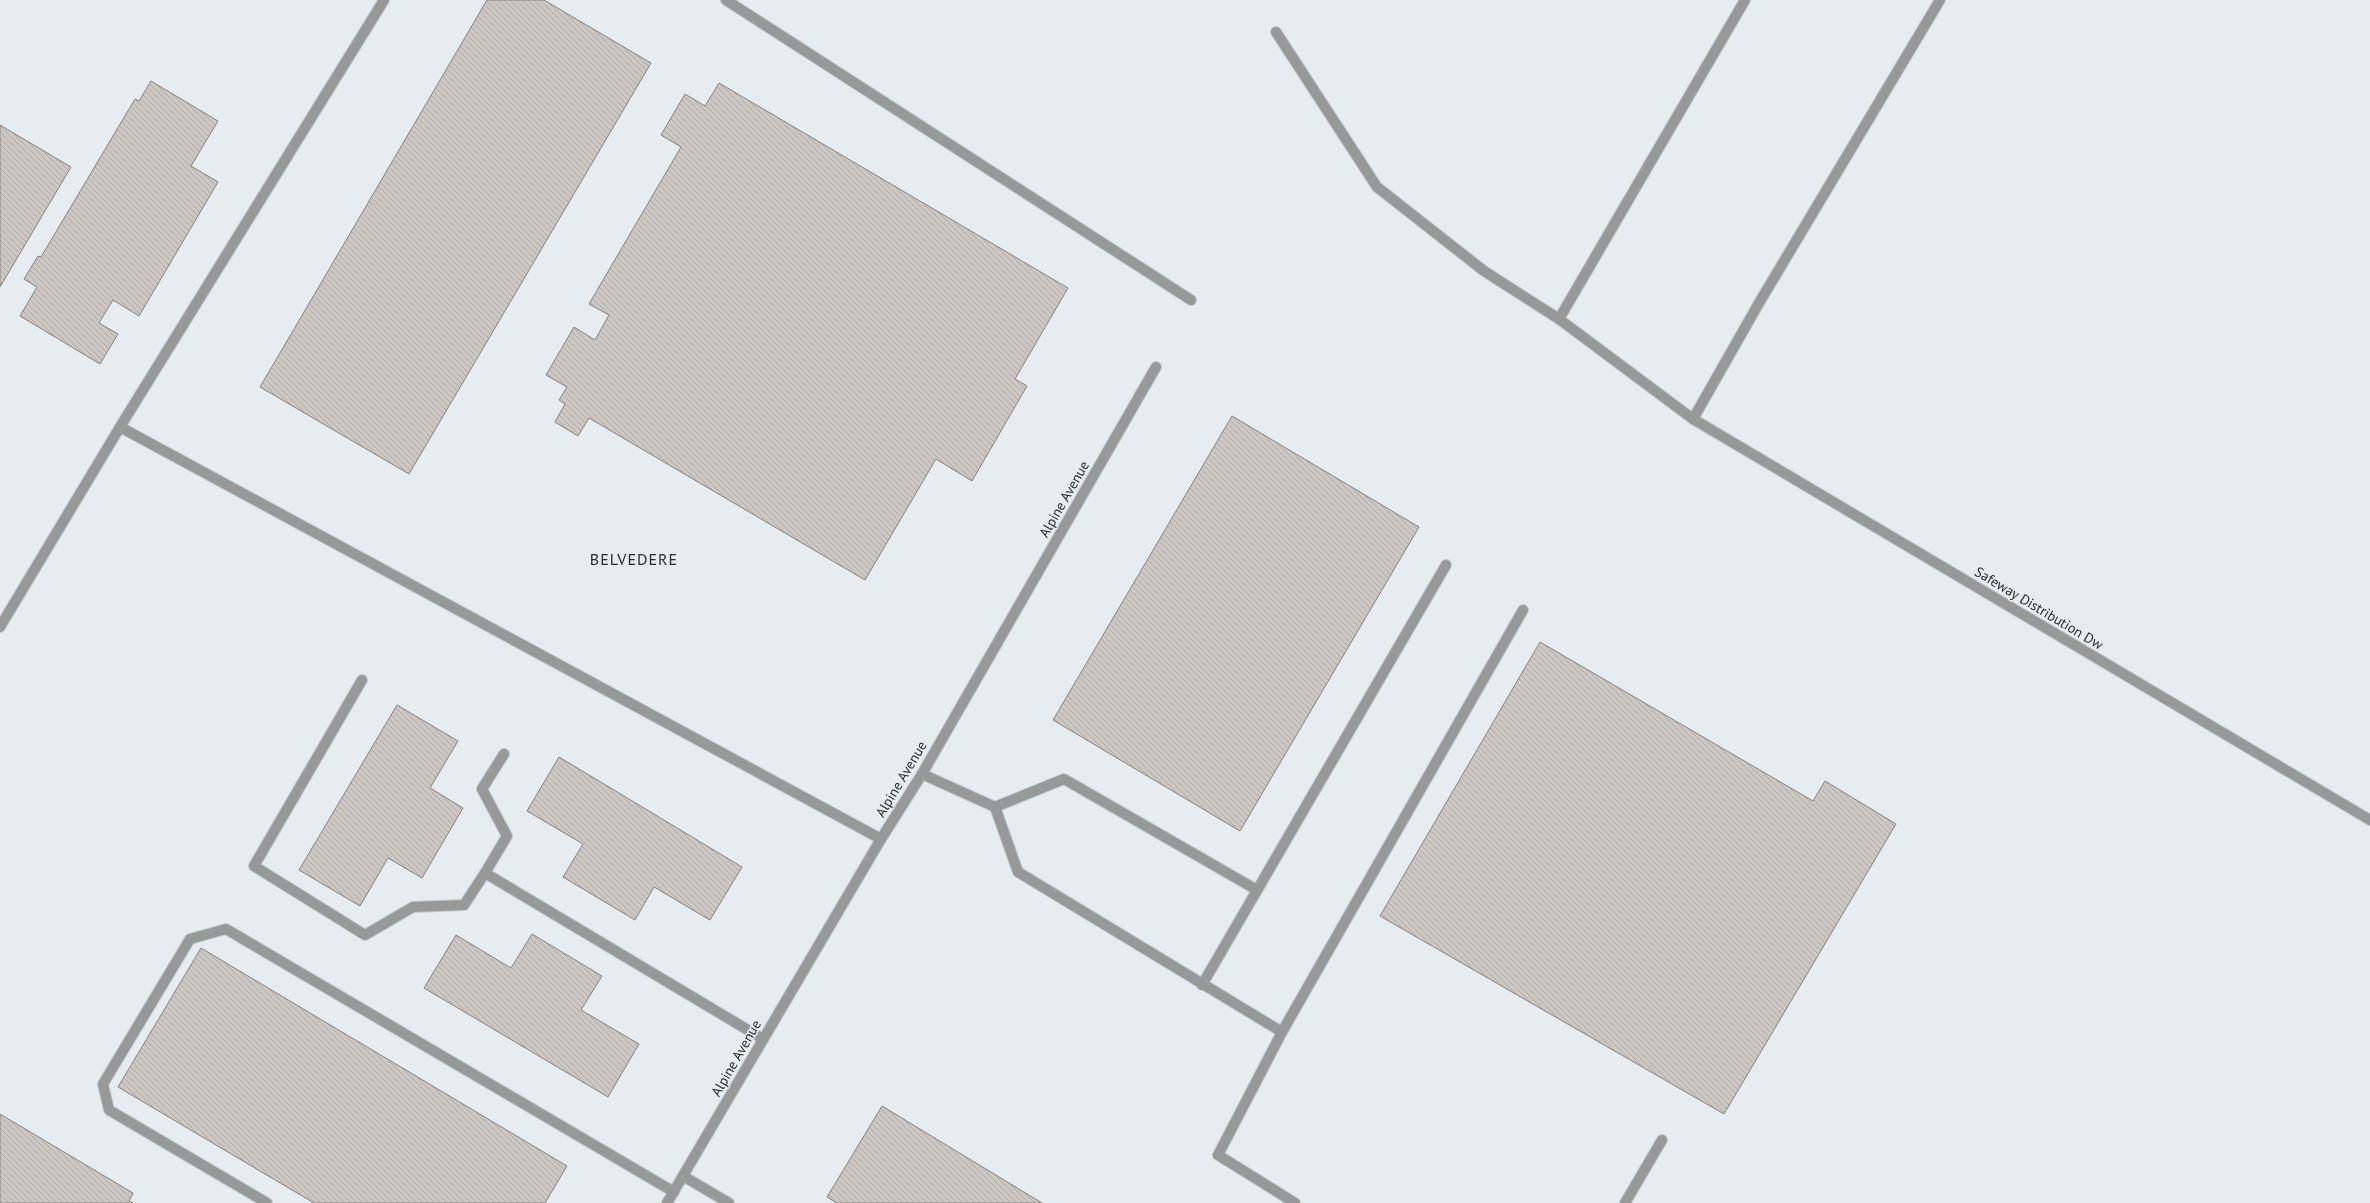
<svg xmlns="http://www.w3.org/2000/svg" width="2370" height="1203" font-family="'PT Sans',sans-serif">
  <defs>
    <pattern id="building-back-hatch" width="6" height="6" patternUnits="userSpaceOnUse"><rect width="6" height="6" fill="#ccc7c3"/><path d="M-1 5l2 2M0 0l6 6M5-1l2 2" fill="none" stroke="#afaba8"/></pattern>
  </defs>
  <rect width="100%" height="100%" fill="#e6ecf0"/>
  <g fill="url(#building-back-hatch)" stroke="#86827e">
    <polygon points="487,0 544,0 651,63 409,474 260,387"/>
    <polygon points="151,81 218,121 191,166 218,182 139,316 113,300 99,323 118,334 100,364 20,316 37,287 24,279 38,256 41,257 135,99 139,101"/>
    <polygon points="719,83 1068,288 1015,379 1027,386 972,481 936,459 865,580 589,418 578,436 555,422 565,404 559,400 567,387 546,375 574,327 595,340 609,315 589,304 681,147 661,135 685,94 705,106"/>
    <polygon points="0,125 71,167 0,287"/>
    <polygon points="1232,416 1419,527 1240,831 1053,720"/>
    <polygon points="1540,642 1813,801 1825,781 1896,824 1724,1114 1380,916"/>
    <polygon points="397,705 458,741 430,788 463,808 422,878 388,858 360,906 299,870"/>
    <polygon points="559,757 742,867 710,920 654,887 635,920 563,877 583,844 527,811"/>
    <polygon points="532,934 602,976 581,1010 639,1044 608,1097 424,988 456,935 511,968"/>
    <polygon points="201,948 567,1166 545,1203 314,1203 118,1087"/>
    <polygon points="882,1106 1042,1203 837,1203 827,1197"/>
    <polygon points="0,1114 133,1193 129,1201 133,1203 0,1203"/>
  </g>
  <g fill="none" stroke-linecap="round" stroke-linejoin="round">
    <defs>
      <g id="service">
        <polyline points="1276,32 1377,187 1484,271 1559,319 1693,419 2370,820"/>
        <polyline points="1559,319 1745,0"/>
        <polyline points="1693,419 1759,303 1940,0"/>
        <polyline points="120,427 881,839"/>
        <polyline points="0,627 120,427 384,0"/>
        <polyline points="362,680 254,866 365,935 413,907 464,905 485,873"/>
        <polyline points="504,754 482,789 507,836 485,873 763,1039"/>
        <polyline points="922,774 995,807 1018,872 1282,1032"/>
        <polyline points="995,807 1064,779 1257,890"/>
        <polyline points="1202,985 1446,565"/>
        <polyline points="683,1176 729,1203"/>
        <polyline points="267,1203 109,1110 103,1084 190,939 226,929 674,1192"/>
        <polyline points="1295,1203 1218,1155 1282,1032 1523,610"/>
        <polyline points="1625,1203 1662,1140"/>
      </g>
      <g id="minor">
        <polyline points="726,0 1191,300"/>
        <polyline points="667,1203 881,839 922,774 1156,367"/>
      </g>
    </defs>
    <use href="#service" stroke="#c4c9cd" stroke-width="12"/>
    <use href="#minor" stroke="#c4c9cd" stroke-width="12"/>
    <use href="#service" stroke="#969997" stroke-width="10"/>
    <use href="#minor" stroke="#969997" stroke-width="10"/>
  </g>
  <g text-anchor="middle" dominant-baseline="central" stroke-width="3" stroke-linejoin="round" paint-order="stroke">
    <g font-size="14" fill="#282a2c" stroke="#e6ecf0">
      <text transform="translate(1064 499) rotate(-60)">Alpine Avenue</text>
      <text transform="translate(2039 608) rotate(31)">Safeway Distribution Dw</text>
      <text transform="translate(901 779) rotate(-59)">Alpine Avenue</text>
      <text transform="translate(736 1058) rotate(-60)">Alpine Avenue</text>
    </g>
    <g font-size="16" letter-spacing="1" fill="#282a2c" stroke="#e6ecf0">
      <text x="634" y="559">BELVEDERE</text>
    </g>
  </g>
</svg>
